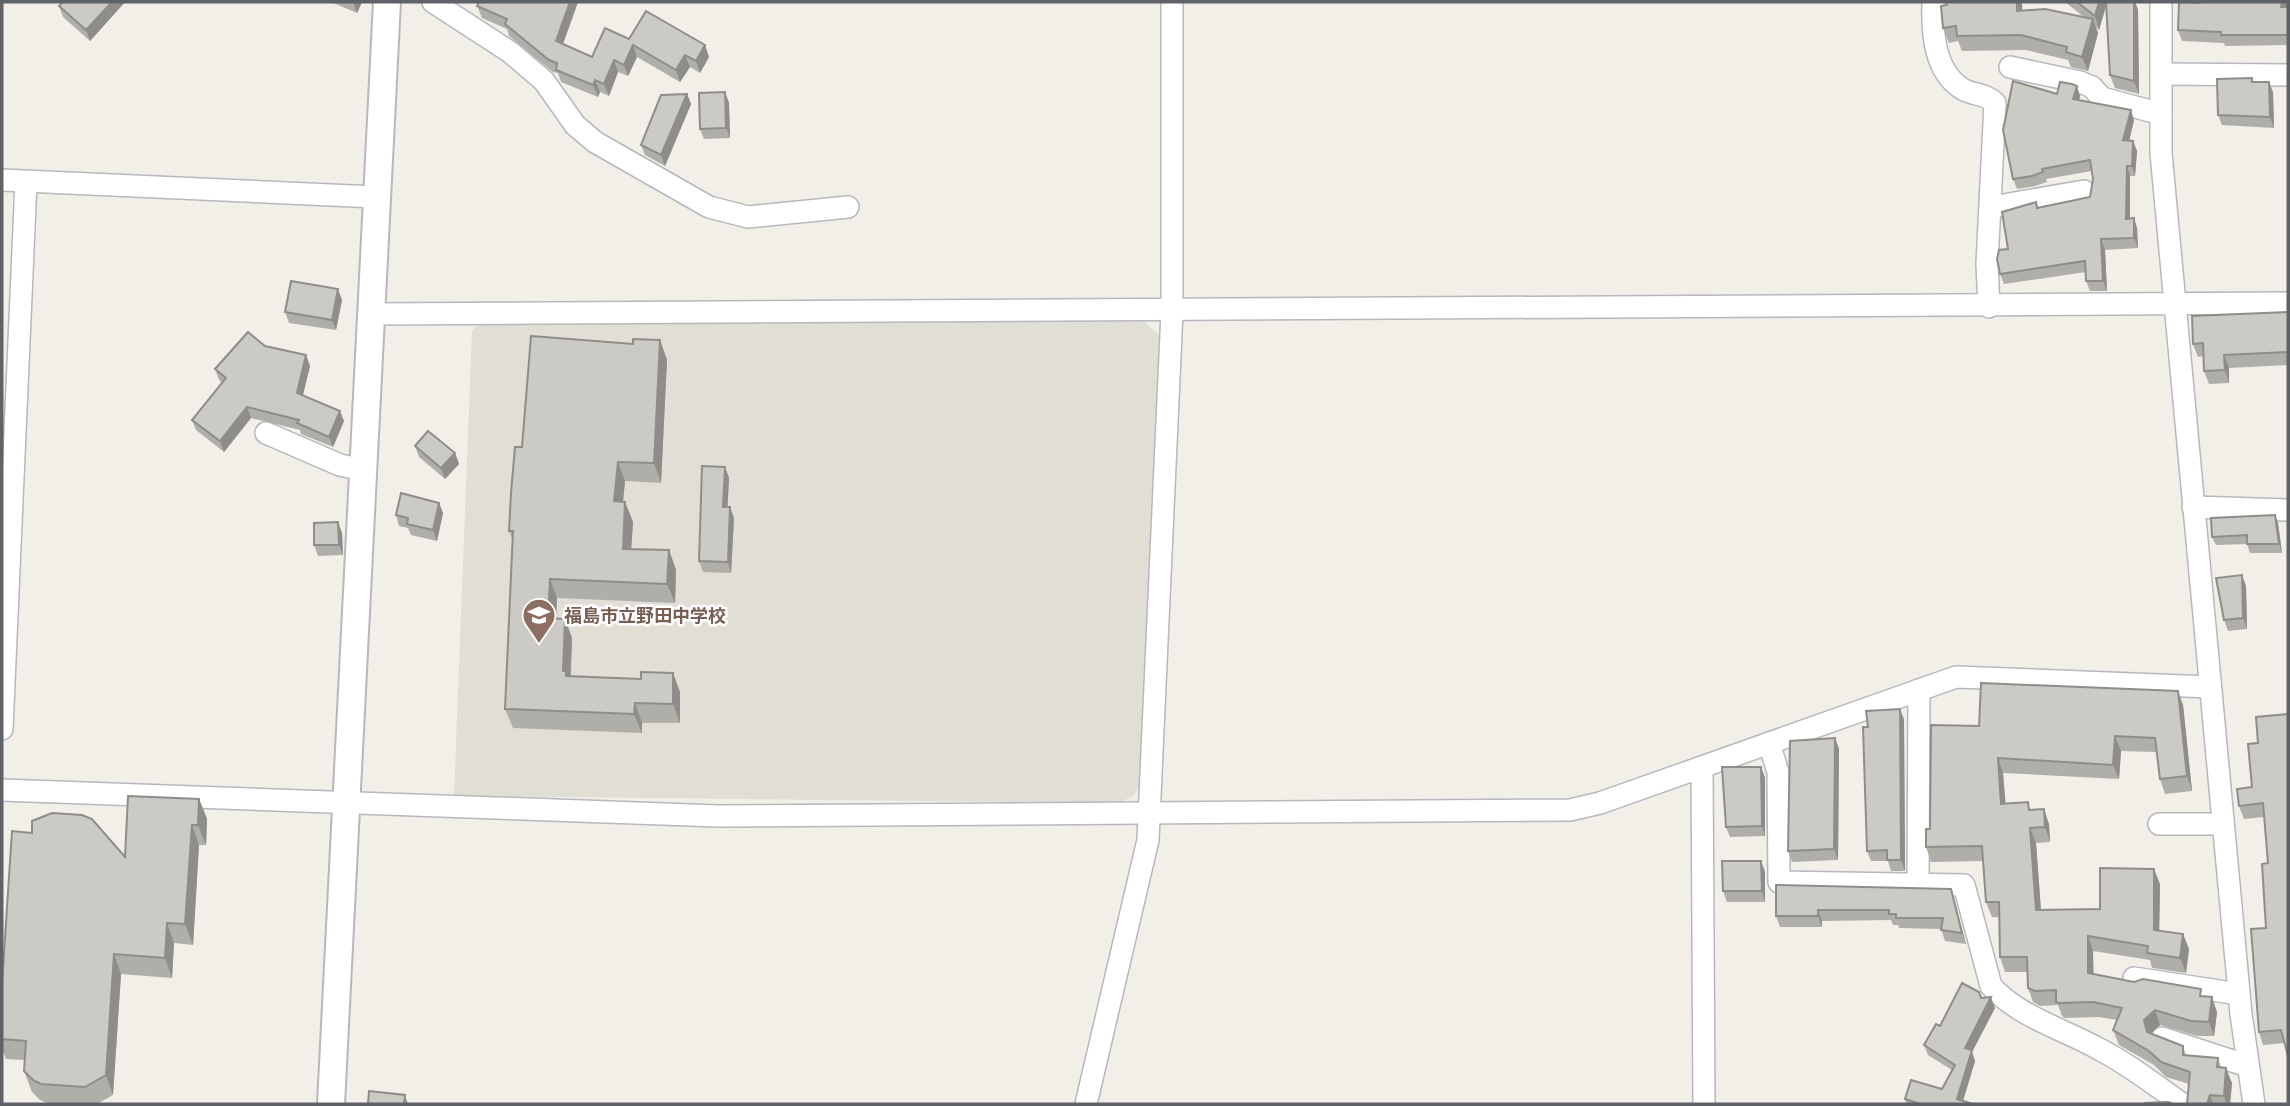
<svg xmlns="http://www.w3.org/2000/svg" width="2290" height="1106" font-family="Roboto,'Noto Sans JP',sans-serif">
  <rect width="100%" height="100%" fill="#f1efe8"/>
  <polygon fill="#e1ded6" points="1143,320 1159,335 1142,776 1141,784 1133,796 1119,803 454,796 472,331 478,324"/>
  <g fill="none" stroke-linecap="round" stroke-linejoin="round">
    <defs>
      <g id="minor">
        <polyline points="433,2 510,52 544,81 575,125 595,142 709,207 748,217 848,207"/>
        <path d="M1933 2C1932 32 1934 70 1961 88 1972 96 1984 92 1995 103L1987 264 1989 307"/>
        <polyline points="2161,2 2161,153 2241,1014 2254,1104"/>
        <polyline points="2010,67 2080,82 2092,87 2102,98 2161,114"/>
        <polyline points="2161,74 2288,75"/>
        <polyline points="2,180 375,197"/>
        <polyline points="1992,207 2084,191"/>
        <polyline points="370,314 2288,303"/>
        <polyline points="266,433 340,465 364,470"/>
        <polyline points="2193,507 2288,510"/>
        <polyline points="2,729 26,182"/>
        <path d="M1769 743 1778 772 1779 882 1964 885 1991 986C2019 1017 2061 1028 2097 1048 2127 1063 2155 1085 2182 1104"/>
        <polyline points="1702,767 1704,1104"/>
        <polyline points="2,790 718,816 1570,810 1600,803 1956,677 2210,687"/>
        <polyline points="2159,824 2223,824"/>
        <polyline points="1918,885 1919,690"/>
        <polyline points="2134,978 2239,994"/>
        <polyline points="2162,1038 2248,1066"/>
        <polyline points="1086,1104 1148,840 1172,312 1172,2"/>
      </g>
      <polyline id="tertiary" points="331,1104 387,2"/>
    </defs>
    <use href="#minor" stroke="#b5b8bc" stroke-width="24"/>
    <use href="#tertiary" stroke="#b5b8bc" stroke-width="30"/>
    <use href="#minor" stroke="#fff" stroke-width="21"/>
    <use href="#tertiary" stroke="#fff" stroke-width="26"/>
  </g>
  <g fill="#afaea9">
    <polygon points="63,2 125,2 90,41 63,17 59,6"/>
    <polygon points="331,2 362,2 357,13"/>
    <polygon points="479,2 578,2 563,44 592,57 629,39 705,45 709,57 700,73 690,67 680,82 637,57 628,76 618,72 609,96 600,92 598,97 561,82 558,73 553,72 509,36 507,29 482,18 477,6"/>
    <polygon points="2065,2 2135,2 2138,10 2139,94 2115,88 2110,75 2106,7 2099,30 2096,27 2098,33 2088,71 2071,67 2068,60 2026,50 1962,51 1958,41 1949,43 1943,28 1947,5 2084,17"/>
    <polygon points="2288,7 2288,45 2225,46 2224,43 2182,41 2178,30"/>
    <polygon points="725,92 729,103 730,138 704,139 700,129"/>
    <polygon points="2273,92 2274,128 2222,125 2218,115"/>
    <polygon points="687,94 691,104 665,166 645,155 641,145"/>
    <polygon points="2057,94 2080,96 2079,100 2134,120 2129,141 2133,141 2137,151 2135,176 2130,176 2130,218 2134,218 2137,228 2138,248 2105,250 2107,291 2090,291 2086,281 2086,272 2004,284 2000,274 2008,249 2036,202 2038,208 2090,197 2093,179 2092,171 2046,179 2047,182 2035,186 2017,189 2013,179"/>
    <polygon points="342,300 336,330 289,323 285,312"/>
    <polygon points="2288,312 2288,365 2229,368 2229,383 2209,384 2204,371 2203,356 2198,357 2193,344"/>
    <polygon points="660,340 667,360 661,483 625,481 623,502 625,502 633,522 631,549 669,550 676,570 675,603 557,598 556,618 565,619 572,638 571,676 641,679 673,673 680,692 680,723 642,723 642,733 513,728 505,709 513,541 509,531 522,447 633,344"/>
    <polygon points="265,346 306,355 310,366 303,395 344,421 333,447 301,434 300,430 251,418 224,452 196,430 192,420 222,383 219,380 215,369"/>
    <polygon points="415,446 455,453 459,464 445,479 419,457"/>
    <polygon points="725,467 729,478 727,507 734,518 731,573 703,572 699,561"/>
    <polygon points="439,503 443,513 437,541 411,535 408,528 399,526 396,515"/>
    <polygon points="2275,515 2278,523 2282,553 2250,553 2247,544 2216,545 2212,537"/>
    <polygon points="342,533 343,555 318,556 314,545"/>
    <polygon points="2246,586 2247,629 2228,631 2224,620"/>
    <polygon points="2183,705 2192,791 2165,794 2160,779 2157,752 2121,751 2119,779 2003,773 2005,804 2031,809 2049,824 2050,842 2036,843 2041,910 2100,909 2160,884 2159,931 2183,934 2189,949 2186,973 2152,968 2150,960 2093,951 2093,974 2204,997 2217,1012 2214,1036 2197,1036 2160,1025 2151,1034 2183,1046 2186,1055 2218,1058 2221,1067 2232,1083 2230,1104 2187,1104 2189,1084 2166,1077 2154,1065 2119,1045 2113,1030 2117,1020 2099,1017 2065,1018 2062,1016 2058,1005 2040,1006 2033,1002 2028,988 2028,972 2005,972 2000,957 2000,917 1992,917 1986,902 1983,861 1931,862 1926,847 1930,829 1979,726"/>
    <polygon points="1904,719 1905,871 1891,871 1888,861 1871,861 1867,851 1868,727"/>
    <polygon points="1835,738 1839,749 1838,860 1792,862 1788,851"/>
    <polygon points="2258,743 2285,1043 2263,1045 2259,1032 2266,928 2268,863 2264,817 2244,819 2239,806 2252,787"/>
    <polygon points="1761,767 1765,778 1765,836 1730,837 1726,827"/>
    <polygon points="199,799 207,819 206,845 199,845 193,945 174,943 172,978 121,974 113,1095 97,1104 49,1104 40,1100 32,1092 24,1071 25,1060 6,1059 2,1049 2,984 32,833 125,857"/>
    <polygon points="1761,861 1765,872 1765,902 1727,902 1723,891"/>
    <polygon points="1951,889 1966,944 1945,941 1941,929 1899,928 1898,925 1893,925 1891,920 1822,921 1822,927 1780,927 1776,916"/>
    <polygon points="1981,998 1995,1008 1972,1052 1975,1061 1963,1101 1973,1104 1907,1104 1905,1099 1942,1089 1952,1070 1928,1055 1924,1045 1940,1026"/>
  </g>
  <g fill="#8f8d8a">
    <polygon points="112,2 125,2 90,41 86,30"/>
    <polygon points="353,2 362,2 357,13"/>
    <polygon points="570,2 578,2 560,52 556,41"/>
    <polygon points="2017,2 2022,2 2023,26 2017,11"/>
    <polygon points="2099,2 2107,2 2099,30 2095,16"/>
    <polygon points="2134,2 2135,2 2138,10 2139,94 2134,81"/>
    <polygon points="2282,2 2288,2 2285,18 2281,7"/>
    <polygon points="2093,19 2098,33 2088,71 2082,57"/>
    <polygon points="633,45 637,57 628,76 624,65"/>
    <polygon points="705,45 709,57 700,73 696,61"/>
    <polygon points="685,55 690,67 680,82 676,70"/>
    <polygon points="614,60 618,72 609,96 604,84"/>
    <polygon points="595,80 600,92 598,97 593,85"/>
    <polygon points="2269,82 2273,92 2274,128 2270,117"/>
    <polygon points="2077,86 2080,96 2077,109 2073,99"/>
    <polygon points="725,92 729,103 730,138 726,128"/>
    <polygon points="687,94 691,104 665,166 661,155"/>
    <polygon points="2131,110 2134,120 2127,150 2123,140"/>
    <polygon points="2133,141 2137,151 2135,176 2132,166"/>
    <polygon points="2127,166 2130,176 2130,229 2126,219"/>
    <polygon points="2134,218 2137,228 2138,248 2134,238"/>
    <polygon points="2101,239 2105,250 2107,291 2103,281"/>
    <polygon points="338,289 342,300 336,330 332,320"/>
    <polygon points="660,340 667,360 661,483 654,463"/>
    <polygon points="306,355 310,366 301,403 297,393"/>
    <polygon points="2224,355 2229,368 2229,383 2225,370"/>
    <polygon points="247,407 251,418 224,452 220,441"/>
    <polygon points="340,411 344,421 333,447 329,437"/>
    <polygon points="455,453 459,464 445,479 441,468"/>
    <polygon points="618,462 625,481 621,521 614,501"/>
    <polygon points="725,467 729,478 727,518 723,507"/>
    <polygon points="625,502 633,522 630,568 623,549"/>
    <polygon points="439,503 443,513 437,541 433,530"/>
    <polygon points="730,507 734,518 731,573 728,562"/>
    <polygon points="2275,515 2278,523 2282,553 2279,544"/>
    <polygon points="338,522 342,533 343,555 339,545"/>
    <polygon points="669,550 676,570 675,603 667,584"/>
    <polygon points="2242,575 2246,586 2247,629 2243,618"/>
    <polygon points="550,579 557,598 555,638 548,618"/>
    <polygon points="565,619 572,638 570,683 563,671"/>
    <polygon points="673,673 680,692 680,723 673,704"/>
    <polygon points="2178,691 2183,705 2192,791 2187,776"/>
    <polygon points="635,703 642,723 642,733 634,714"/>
    <polygon points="1900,709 1904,719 1905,871 1901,860"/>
    <polygon points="2115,736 2121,751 2119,779 2113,765"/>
    <polygon points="1835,738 1839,749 1838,860 1834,849"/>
    <polygon points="1998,758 2003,773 2007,819 2001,804"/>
    <polygon points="1761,767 1765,778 1765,836 1762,826"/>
    <polygon points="199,799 207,819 206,845 198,825"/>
    <polygon points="2044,809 2049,824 2050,842 2045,827"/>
    <polygon points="192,825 199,845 193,945 185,924"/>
    <polygon points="2030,828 2036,843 2042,925 2036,910"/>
    <polygon points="1761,861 1765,872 1765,902 1762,891"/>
    <polygon points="2154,869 2160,884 2159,945 2154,930"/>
    <polygon points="1951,889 1966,944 1962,933"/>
    <polygon points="1818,910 1822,921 1822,927 1818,916"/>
    <polygon points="167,923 174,943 172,978 165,958"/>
    <polygon points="2183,934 2189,949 2186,973 2180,958"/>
    <polygon points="2088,936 2093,951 2094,987 2088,973"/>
    <polygon points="114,954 121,974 113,1095 106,1075"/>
    <polygon points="1991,997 1995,1008 1972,1052 1975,1061 1962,1104 1957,1099 1965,1048"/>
    <polygon points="2212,997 2217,1012 2214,1036 2209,1022"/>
    <polygon points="2155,1010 2160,1025 2149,1035 2147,1032 2144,1020"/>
    <polygon points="2226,1068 2232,1083 2230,1104 2226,1104 2224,1096"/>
    <polygon points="405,1095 408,1104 404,1104"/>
    <polygon points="2210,1095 2213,1104 2207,1104"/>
  </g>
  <g fill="#cccac5" stroke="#8f8d8a" stroke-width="2">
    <polygon points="63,2 112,2 86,30 59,6"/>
    <polygon points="479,2 570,2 556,41 592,57 605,28 629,39 646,11 705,45 696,61 685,55 676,70 633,45 624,65 614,60 604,84 595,80 593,85 556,70 557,63 549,60 505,24 507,19 477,6"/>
    <polygon points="1947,2 2017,2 2017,11 2045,9 2093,19 2082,57 2066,52 2067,47 2021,35 1957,36 1956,26 1943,28 1941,6 1947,5"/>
    <polygon points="2077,2 2099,2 2095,16"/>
    <polygon points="2106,2 2134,2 2134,81 2110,75"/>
    <polygon points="2179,2 2200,3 2201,2 2282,2 2281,7 2288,7 2288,35 2221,35 2221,32 2178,30"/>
    <polygon points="2252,78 2252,82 2269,82 2270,117 2218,115 2217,79"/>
    <polygon points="2013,81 2057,94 2060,82 2072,84 2077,86 2073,99 2131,110 2123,140 2133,141 2132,166 2127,166 2126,219 2134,218 2134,238 2101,239 2103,281 2086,281 2085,261 2000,274 1997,259 1999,250 2008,249 2002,212 2036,202 2037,208 2090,197 2093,179 2090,160 2042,169 2043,172 2032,176 2013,179 2003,130"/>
    <polygon points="725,92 726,128 700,129 699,93"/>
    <polygon points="687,94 661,155 641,145 661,95"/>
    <polygon points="291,281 338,289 332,320 285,312"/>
    <polygon points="2288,312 2288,352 2224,355 2225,370 2204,371 2203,343 2193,344 2192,316"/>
    <polygon points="248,332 265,346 306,355 297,393 340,411 329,437 297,423 299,420 247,407 220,441 192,420 226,378 215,369"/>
    <polygon points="531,336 633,344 633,339 660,340 654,463 618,462 614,501 625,502 623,549 669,550 667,584 550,579 548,618 565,619 563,671 566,671 566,676 641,679 641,672 673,673 673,704 635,703 634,714 505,709 513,531 509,531 511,493 515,447 522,447"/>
    <polygon points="428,431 455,453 441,468 415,446"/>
    <polygon points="702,466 725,467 723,507 730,507 728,562 699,561"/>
    <polygon points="401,493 439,503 433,530 407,524 408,518 396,515"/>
    <polygon points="2275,515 2279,544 2247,544 2247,535 2212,537 2211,518"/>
    <polygon points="338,522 339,545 314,545 314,523"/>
    <polygon points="2242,575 2243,618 2224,620 2216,578"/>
    <polygon points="1981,683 2178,691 2187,776 2160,779 2155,738 2115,736 2113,765 1998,758 2001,804 2028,802 2029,810 2044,809 2045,827 2030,828 2036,910 2100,909 2100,868 2154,869 2154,930 2183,934 2180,958 2147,953 2148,946 2088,936 2088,973 2134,982 2143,979 2201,989 2200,996 2212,997 2209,1022 2191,1021 2155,1010 2144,1020 2147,1032 2183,1046 2183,1055 2218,1058 2217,1067 2226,1068 2224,1096 2210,1095 2207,1104 2187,1104 2190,1072 2161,1062 2149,1051 2113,1030 2122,1008 2093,1002 2060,1003 2056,1002 2056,990 2035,991 2028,988 2027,957 2000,957 1999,902 1986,902 1982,846 1926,847 1926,829 1930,829 1931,725 1979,726"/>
    <polygon points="1900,709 1901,860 1887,860 1887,850 1867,851 1863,727 1868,727 1866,711"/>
    <polygon points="2288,714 2288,1056 2281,1030 2259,1032 2251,929 2266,928 2262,864 2268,863 2263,803 2239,806 2237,789 2252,787 2248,744 2258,743 2256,717"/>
    <polygon points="1835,738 1834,849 1788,851 1790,741"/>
    <polygon points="1722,767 1761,767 1762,826 1726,827"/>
    <polygon points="128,796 199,799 198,825 192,825 185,924 167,923 165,958 114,954 106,1075 85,1087 41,1084 33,1080 24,1071 26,1041 2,1039 2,984 12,831 32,833 32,821 52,813 82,815 92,819 125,857"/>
    <polygon points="1722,861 1761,861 1762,891 1723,891"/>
    <polygon points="1776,885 1951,889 1962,933 1941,930 1943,918 1896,918 1896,914 1889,914 1889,910 1818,910 1818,916 1776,916"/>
    <polygon points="1962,983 1979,992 1981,998 1991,997 1965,1048 1972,1050 1957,1099 1973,1104 1921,1104 1905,1099 1911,1080 1942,1089 1955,1065 1924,1045 1936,1024 1940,1026"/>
    <polygon points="369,1091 405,1095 404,1104 368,1104"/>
    <polygon points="2168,1102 2173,1104 2145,1104 2145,1103"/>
  </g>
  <defs>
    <symbol id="school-pin" viewBox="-11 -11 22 30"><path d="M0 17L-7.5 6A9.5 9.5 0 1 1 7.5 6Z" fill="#8d6e63" stroke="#fff"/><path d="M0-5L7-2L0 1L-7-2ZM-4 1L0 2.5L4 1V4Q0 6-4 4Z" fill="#fff"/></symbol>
  </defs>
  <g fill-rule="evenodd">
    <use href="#school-pin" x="520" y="596" width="38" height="52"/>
  </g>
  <g text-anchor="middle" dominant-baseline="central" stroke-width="5" stroke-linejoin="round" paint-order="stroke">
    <g font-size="18" font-weight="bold" fill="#785e54" stroke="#fff" text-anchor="start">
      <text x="564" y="615">福島市立野田中学校</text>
    </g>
  </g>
  <rect width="2290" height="1106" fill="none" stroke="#5f6368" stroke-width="7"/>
</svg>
